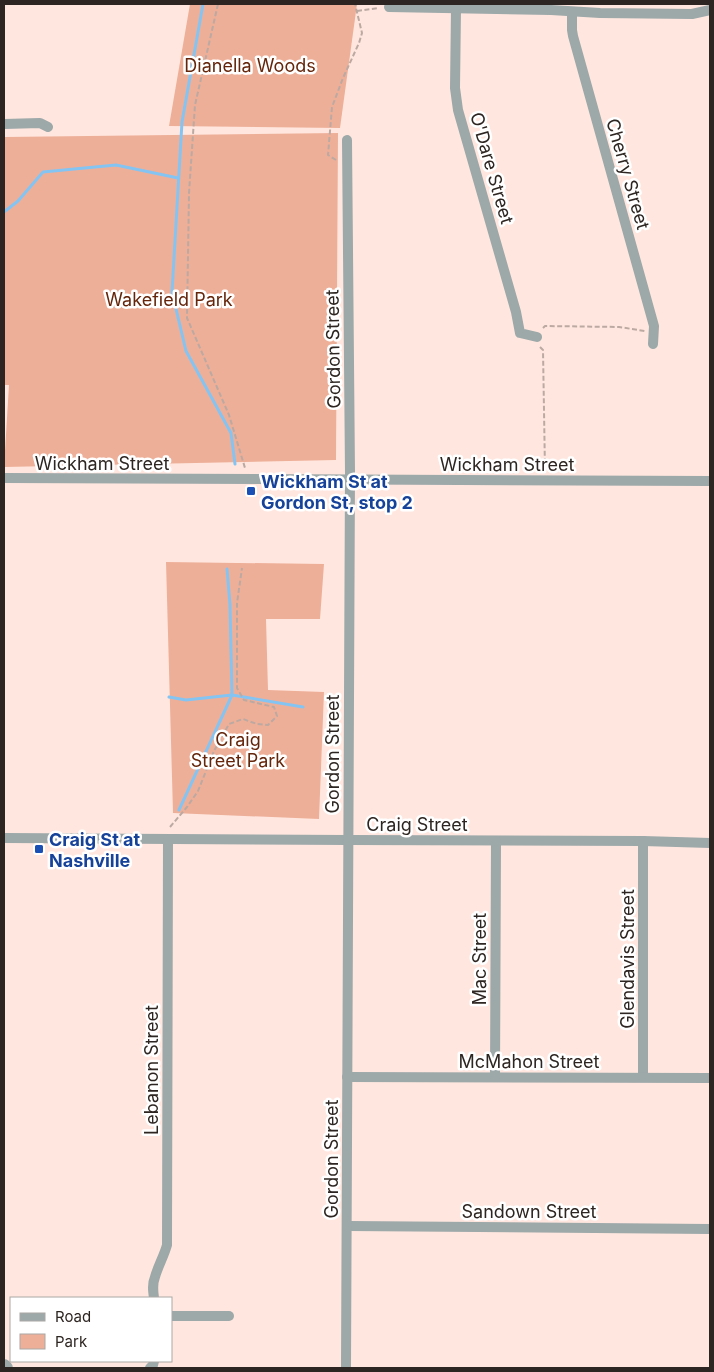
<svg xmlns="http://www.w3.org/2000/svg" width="714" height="1372" font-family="Inter,sans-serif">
  <rect width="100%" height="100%" fill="#ffe7df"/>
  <g fill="#eeaf98">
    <polygon points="190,4 357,4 340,128 169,126"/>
    <polygon points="338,133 336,460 4,467 9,385 4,385 4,137"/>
    <polygon points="166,562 324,564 320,619 266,619 268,690 324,692 319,819 173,813"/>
  </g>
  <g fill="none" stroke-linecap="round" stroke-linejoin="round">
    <g stroke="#84c4f3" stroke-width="3">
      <polyline points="203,4 182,122 172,292 186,351 231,433 235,464"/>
      <polyline points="4,212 18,201 43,172 116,165 178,178"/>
      <polyline points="169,697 186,700 232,695 303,707"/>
      <polyline points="179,810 232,695 230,605 227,569"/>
    </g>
    <g stroke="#bca9a2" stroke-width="2" stroke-dasharray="5 2.5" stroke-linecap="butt">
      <polyline points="218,4 195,105 189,193 187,318 229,415 245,468"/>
      <polyline points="357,11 379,8"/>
      <polyline points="336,160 328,155 332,107 343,78 359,43 362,33 355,4"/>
      <polyline points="543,328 545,326 619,327 645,331"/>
      <polyline points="540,347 543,350 545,471"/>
      <polyline points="170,827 187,807 198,791 214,751 229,724 243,719 257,724 268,725 277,716 274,707 244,700 237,688 237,603 242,568"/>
    </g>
    <g stroke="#9da8a9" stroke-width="10">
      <polyline points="389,7 551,10 600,13 692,14 710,10"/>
      <polyline points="456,8 455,88 458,110 516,312 520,333 537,337"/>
      <polyline points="572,12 572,30 573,36 654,326 653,344"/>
      <polyline points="4,124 40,123 48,127"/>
      <polyline points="4,478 710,481"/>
      <polyline points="4,838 348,840 643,841 710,843"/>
      <polyline points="643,841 643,1077"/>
      <polyline points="347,1077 710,1078"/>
      <polyline points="495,1077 496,841"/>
      <polyline points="348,1226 710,1229"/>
      <path d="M154 1298C153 1291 152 1284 155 1277 158 1266 164 1256 167 1245L168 839"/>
      <polyline points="171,1316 229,1316"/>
      <polyline points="150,1368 153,1365 154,1361"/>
      <polyline points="346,1368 350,473 347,140"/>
    </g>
    <polyline stroke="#9da8a9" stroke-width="14" points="4,1366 6,1368"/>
  </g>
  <g fill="#1a4fb4" stroke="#fff" stroke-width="2">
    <rect x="246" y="486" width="10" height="10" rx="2.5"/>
    <rect x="34" y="844" width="10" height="10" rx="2.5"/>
  </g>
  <g text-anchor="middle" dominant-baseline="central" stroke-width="5" stroke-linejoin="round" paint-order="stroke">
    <g font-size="18" fill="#64250a" stroke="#fff">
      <text x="250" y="65">Dianella Woods</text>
      <text x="169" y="299">Wakefield Park</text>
      <text x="238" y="739">Craig<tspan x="238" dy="21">Street Park</tspan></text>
    </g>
    <g font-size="18" fill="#2d2521" stroke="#fff">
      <text transform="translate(492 168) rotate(74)">O'Dare Street</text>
      <text transform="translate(628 174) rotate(74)">Cherry Street</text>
      <text transform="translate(333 349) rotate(-91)">Gordon Street</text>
      <text x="102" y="463">Wickham Street</text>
      <text x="507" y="464">Wickham Street</text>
      <text transform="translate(332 754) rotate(-90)">Gordon Street</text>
      <text x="417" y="824">Craig Street</text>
      <text transform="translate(479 959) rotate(-90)">Mac Street</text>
      <text transform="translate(627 959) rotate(-90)">Glendavis Street</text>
      <text x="529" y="1061">McMahon Street</text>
      <text transform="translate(151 1070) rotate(-90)">Lebanon Street</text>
      <text transform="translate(331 1159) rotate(-90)">Gordon Street</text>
      <text x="529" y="1211">Sandown Street</text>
    </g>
    <g font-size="18" font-weight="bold" fill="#164399" stroke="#fff" text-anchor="start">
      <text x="261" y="481">Wickham St at<tspan x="261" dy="21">Gordon St, stop 2</tspan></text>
      <text x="49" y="839">Craig St at<tspan x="49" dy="21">Nashville</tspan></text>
    </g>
  </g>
  <rect width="714" height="1372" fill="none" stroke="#2d2521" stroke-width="10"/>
  <rect x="10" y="1297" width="162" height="65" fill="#ffffff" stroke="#aba8a6"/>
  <rect x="20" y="1313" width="25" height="8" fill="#9da8a9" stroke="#aba8a6"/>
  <text x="55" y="1322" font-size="15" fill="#2d2521">Road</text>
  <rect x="20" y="1334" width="25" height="15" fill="#eeaf98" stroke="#aba8a6"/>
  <text x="55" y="1347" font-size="15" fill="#2d2521">Park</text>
</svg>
